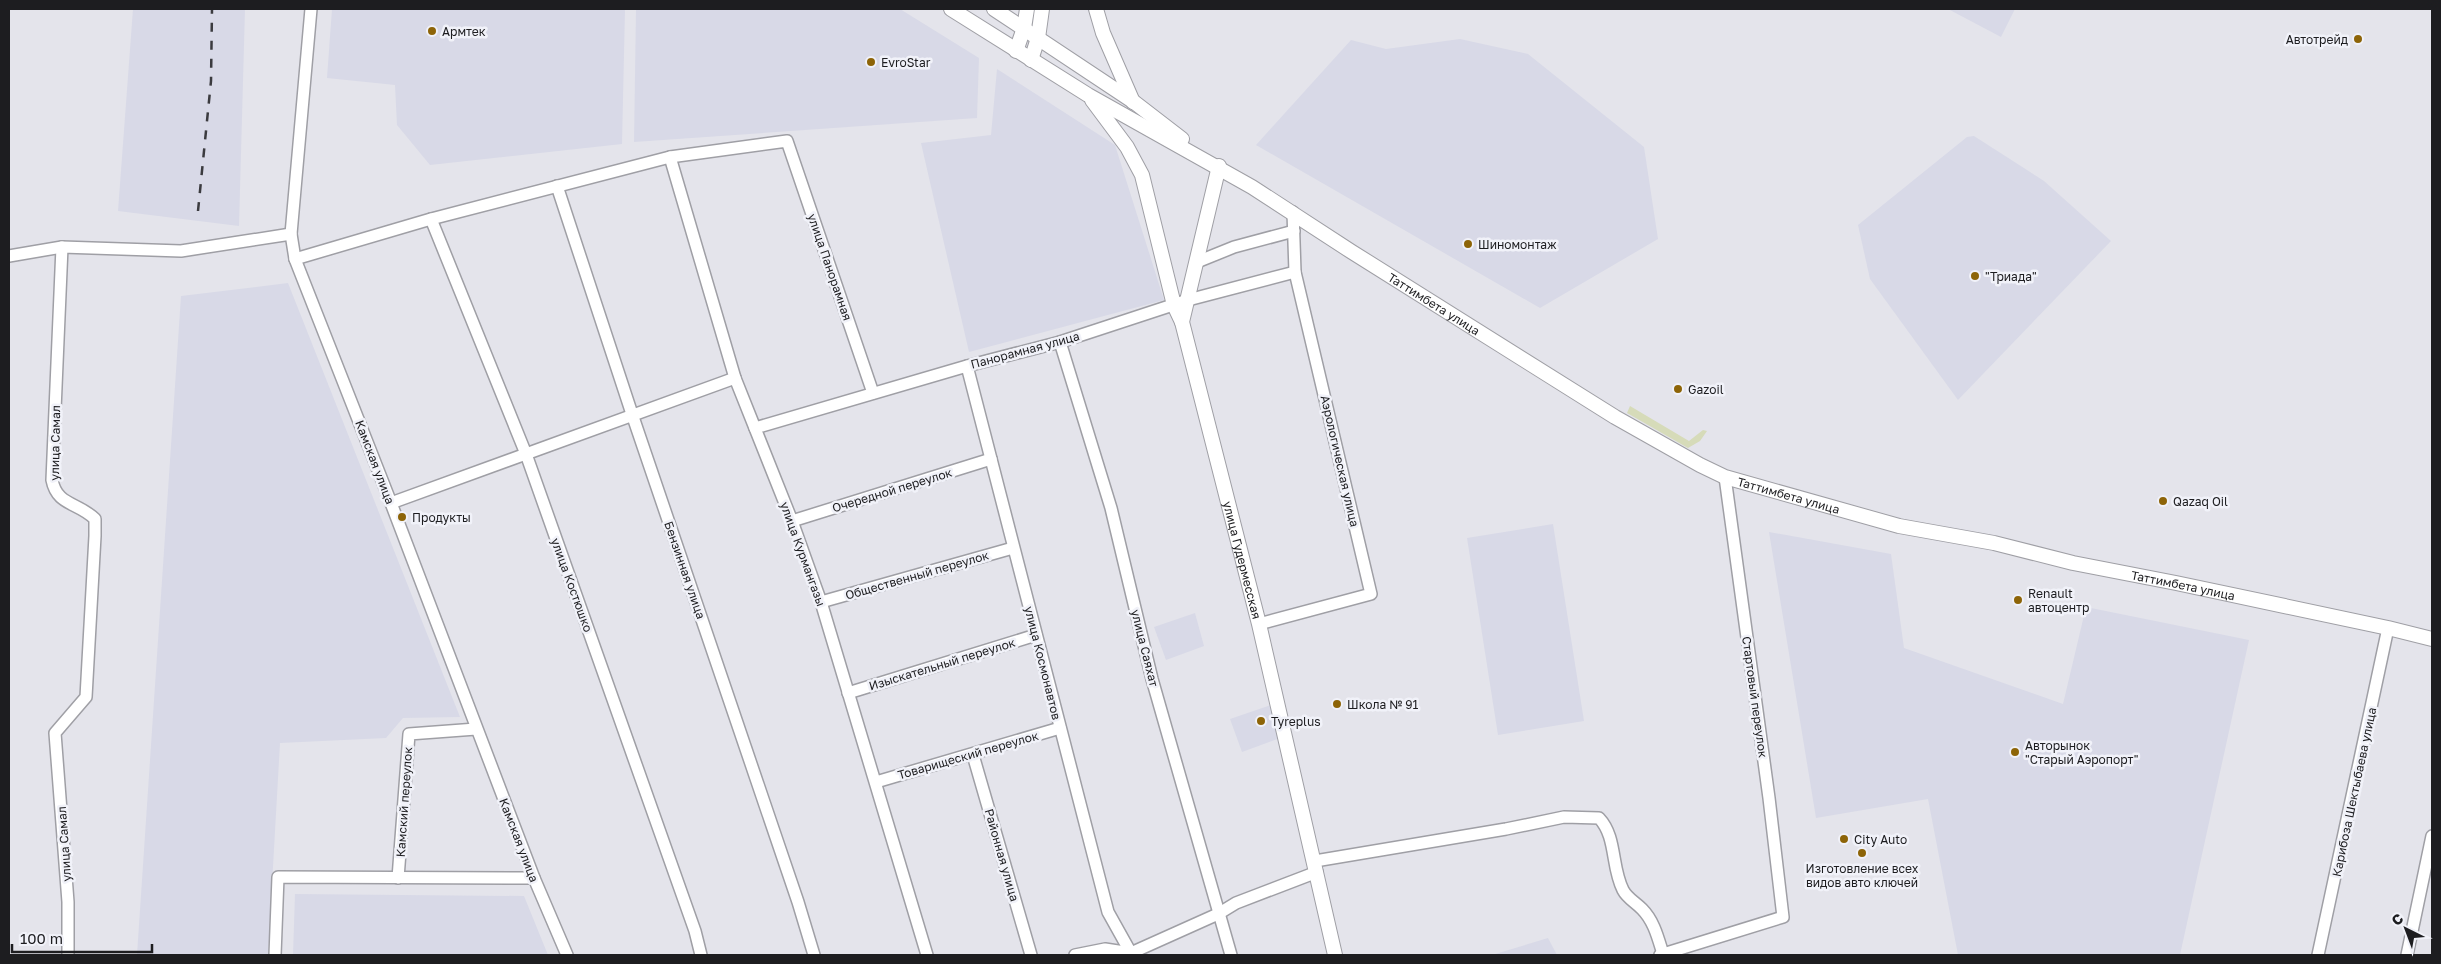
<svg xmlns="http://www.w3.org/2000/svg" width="2441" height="964" font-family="'Golos Text',sans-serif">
  <rect width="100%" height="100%" fill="#e4e4eb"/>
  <g fill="#d8d9e7">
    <polygon points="133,9 245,9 239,226 118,211"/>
    <polygon points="332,9 625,9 622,144 430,165 397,125 395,85 327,78"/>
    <polygon points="636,9 900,9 979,58 977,118 634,142"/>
    <polygon points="1948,9 2015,9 2001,37"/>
    <polygon points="1460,39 1528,54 1644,147 1658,239 1540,308 1256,145 1351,40 1386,49"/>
    <polygon points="997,69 1115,145 1164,300 969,352 921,143 991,135"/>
    <polygon points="1974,136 2044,181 2111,241 1958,400 1870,279 1858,225 1967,137"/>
    <polygon points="288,283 460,717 403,718 386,738 280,743 268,955 137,955 181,296"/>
    <polygon points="1553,524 1584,721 1498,735 1467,538"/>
    <polygon points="1769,532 1891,554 1904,648 2063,704 2086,607 2249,640 2180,955 1958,955 1928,799 1816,818"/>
    <polygon points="1195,613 1204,646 1166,660 1154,627"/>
    <polygon points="1271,705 1280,738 1242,752 1230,719"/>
    <polygon points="295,894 524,896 548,955 293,955"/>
    <polygon points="1548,938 1557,955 1492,955"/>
  </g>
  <polygon fill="#d6dbb9" points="1630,406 1689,441 1703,430 1707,431 1700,441 1688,448 1627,413"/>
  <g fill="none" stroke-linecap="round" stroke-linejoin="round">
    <defs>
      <g id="minor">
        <polyline points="311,9 291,234 295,259 391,503 534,878 567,955"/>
        <polyline points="670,157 735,378 792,521 821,602 927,955"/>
        <polyline points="557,186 632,414 798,902 814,955"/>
        <polyline points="431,219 526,454 695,931 701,955"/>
        <polyline points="9,256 62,247"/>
        <polyline points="295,259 431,219 670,157 787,141 873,393"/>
        <polyline points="1197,262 1234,247 1294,231"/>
        <polyline points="1060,342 1111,508 1152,679 1231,955"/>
        <polyline points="967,366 1108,912 1132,955"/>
        <polyline points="755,428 967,366 1060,342 1188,300 1295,272"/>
        <polyline points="391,503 735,378"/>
        <polyline points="792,521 991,459"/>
        <polyline points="821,602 1013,548"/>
        <polyline points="1259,624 1371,594 1295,272 1293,212"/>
        <polyline points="848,693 1036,635"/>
        <polyline points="973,755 1031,955"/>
        <polyline points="876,782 1060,728"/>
        <path d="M1315 861 1506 829 1564 817 1599 818C1617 837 1611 867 1623 890 1627 898 1635 902 1642 909 1654 921 1658 938 1663 954"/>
        <polyline points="398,878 409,734 476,729"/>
        <path d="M68 955V902L55 733 86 697 95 536V519C78 502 57 506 52 480L62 247 181 251 291 234"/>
        <polyline points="275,955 278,877 534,878"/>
        <polyline points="1075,955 1105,949 1131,953 1218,914 1236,903 1317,872"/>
        <polyline points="1660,955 1783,917 1769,798 1725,477"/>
        <polyline points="2318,955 2388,628"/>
        <polyline points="2407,955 2432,836"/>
      </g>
      <g id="major">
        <path id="s1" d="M951 9 1088 95 1252 187 1352 252 1615 417 1700 465 1725 477 1899 526 1994 543 2073 563 2176 583 2388 628 2432 639"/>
        <polyline points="994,9 1134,102 1182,139"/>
        <polyline points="1096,9 1103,33 1133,102"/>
        <polyline points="1016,51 1024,28 1027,9"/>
        <polyline points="1031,60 1038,38 1042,9"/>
        <polyline points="1092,100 1127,147 1142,175 1174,305 1182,322"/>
        <path id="s2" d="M1219 166 1182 322 1259 624 1335 955"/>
      </g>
    </defs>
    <use href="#minor" stroke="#9f9fa5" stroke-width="14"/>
    <use href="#major" stroke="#9f9fa5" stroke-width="16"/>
    <use href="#minor" stroke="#fff" stroke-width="11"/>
    <use href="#major" stroke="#fff" stroke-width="14"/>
    <polyline stroke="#3b3b3f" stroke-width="2.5" stroke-dasharray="9 9" stroke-linecap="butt" points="198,211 211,81 212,9"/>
  </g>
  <g fill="#8d6407" stroke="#f1f2f9" stroke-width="2">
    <circle cx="432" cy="31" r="5"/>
    <circle cx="2358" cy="39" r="5"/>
    <circle cx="871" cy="62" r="5"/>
    <circle cx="1468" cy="244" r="5"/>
    <circle cx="1975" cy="276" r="5"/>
    <circle cx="1678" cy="389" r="5"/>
    <circle cx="2163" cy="501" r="5"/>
    <circle cx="402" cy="517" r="5"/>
    <circle cx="2018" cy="600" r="5"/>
    <circle cx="1337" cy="704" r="5"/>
    <circle cx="1261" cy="721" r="5"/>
    <circle cx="2015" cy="752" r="5"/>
    <circle cx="1844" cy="839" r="5"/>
    <circle cx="1862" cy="853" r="5"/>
  </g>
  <g text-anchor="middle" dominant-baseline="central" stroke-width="5" stroke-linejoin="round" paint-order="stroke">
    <g font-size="12" fill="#1d1d20" stroke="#f1f2f9" text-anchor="start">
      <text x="442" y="31">Армтек</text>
      <text x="2348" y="39" text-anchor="end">Автотрейд</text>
      <text x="881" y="62">EvroStar</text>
      <text x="1478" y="244">Шиномонтаж</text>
      <text x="1985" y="276">"Триада"</text>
      <text x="1688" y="389">Gazoil</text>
      <text x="2173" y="501">Qazaq Oil</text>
      <text x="412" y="517">Продукты</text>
      <text x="2028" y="593">Renault<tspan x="2028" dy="14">автоцентр</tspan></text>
      <text x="1347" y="704">Школа № 91</text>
      <text x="1271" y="721">Tyreplus</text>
      <text x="2025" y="745">Авторынок<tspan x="2025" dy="14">"Старый Аэропорт"</tspan></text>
      <text x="1854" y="839">City Auto</text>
      <text x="1862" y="868" text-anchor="middle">Изготовление всех<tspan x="1862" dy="14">видов авто ключей</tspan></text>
    </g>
    <g font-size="12" fill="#1d1d20" stroke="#f1f2f9">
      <text transform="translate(830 267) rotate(71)">улица Панорамная</text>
      <text stroke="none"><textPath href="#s1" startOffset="566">Таттимбета улица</textPath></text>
      <text transform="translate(1025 350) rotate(-15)">Панорамная улица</text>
      <text transform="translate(55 443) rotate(-89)">улица Самал</text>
      <text transform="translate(1340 461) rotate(77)">Аэрологическая улица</text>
      <text transform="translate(375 462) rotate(69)">Камская улица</text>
      <text transform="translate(892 490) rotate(-17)">Очередной переулок</text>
      <text stroke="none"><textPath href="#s1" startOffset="971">Таттимбета улица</textPath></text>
      <text transform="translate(803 554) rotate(70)">улица Курмангазы</text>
      <text stroke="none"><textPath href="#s2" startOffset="406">улица Гудермесская</textPath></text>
      <text transform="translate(685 570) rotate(71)">Бензинная улица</text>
      <text transform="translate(917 575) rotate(-16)">Общественный переулок</text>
      <text transform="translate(572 585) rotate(70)">улица Костюшко</text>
      <text stroke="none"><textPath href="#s1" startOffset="1376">Таттимбета улица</textPath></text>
      <text transform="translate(1145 648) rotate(76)">улица Саяхат</text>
      <text transform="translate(1043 663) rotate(76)">улица Космонавтов</text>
      <text transform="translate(942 664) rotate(-17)">Изыскательный переулок</text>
      <text transform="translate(1755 697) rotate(82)">Стартовый переулок</text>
      <text transform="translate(968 755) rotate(-16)">Товарищеский переулок</text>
      <text transform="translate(2354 792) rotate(-78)">Карибоза Шектыбаева улица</text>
      <text transform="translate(404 802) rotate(-86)">Камский переулок</text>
      <text transform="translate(519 840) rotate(69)">Камская улица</text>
      <text transform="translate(64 844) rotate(-94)">улица Самал</text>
      <text transform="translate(1002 855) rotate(74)">Районная улица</text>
    </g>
  </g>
  <rect width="2441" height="964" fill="none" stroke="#1d1d20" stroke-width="20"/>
  <g transform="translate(2406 929) rotate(318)" stroke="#f1f2f9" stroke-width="4" paint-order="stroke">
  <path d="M0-4L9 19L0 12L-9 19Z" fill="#1d1d20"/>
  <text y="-8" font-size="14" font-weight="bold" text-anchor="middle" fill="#1d1d20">С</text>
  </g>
  <path d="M12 944v8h140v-8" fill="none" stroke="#1d1d20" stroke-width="2.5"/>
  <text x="20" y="944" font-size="15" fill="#1d1d20" stroke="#f1f2f9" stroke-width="4" paint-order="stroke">100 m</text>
</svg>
